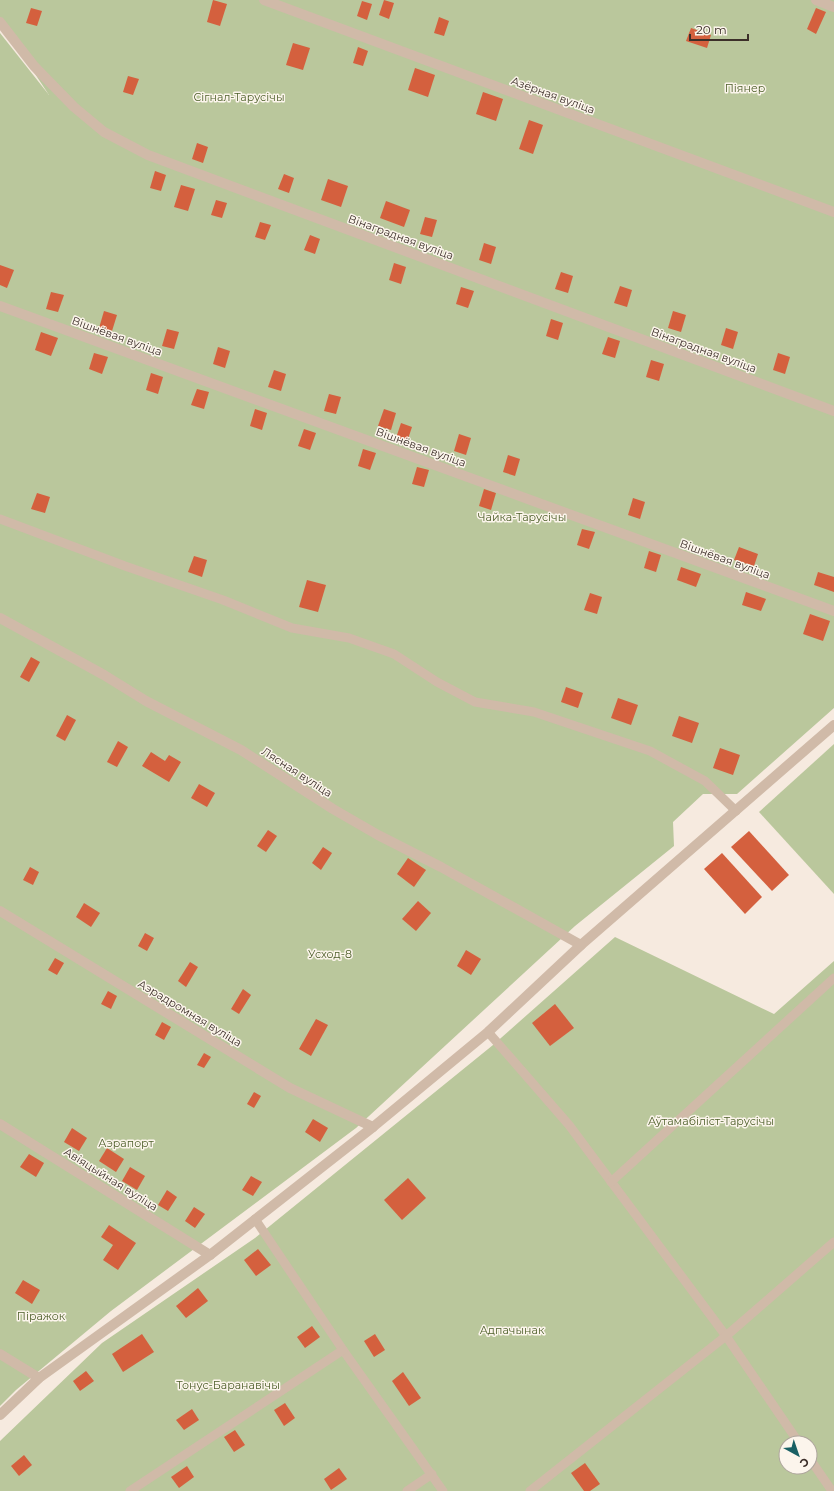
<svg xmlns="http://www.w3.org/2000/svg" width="834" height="1491" font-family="Montserrat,sans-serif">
  <rect width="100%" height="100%" fill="#f6eadf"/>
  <g fill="#bac79c" fill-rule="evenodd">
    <polygon points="0,0 834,0 834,708 737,794 703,794 673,822 674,846 575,926 356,1128 111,1311 16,1390 0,1406 0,33 49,95 0,21"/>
    <polygon points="834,744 834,894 759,812"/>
    <path d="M615 937 774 1014 834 961V1491H0V1441L102 1343 255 1238 493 1045ZM786 1443H810V1467H786Z"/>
  </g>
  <g fill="#d4603e">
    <polygon points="213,0 227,4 220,26 207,22"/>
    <polygon points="384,0 394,3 389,19 379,15"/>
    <polygon points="362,1 372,4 367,20 357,16"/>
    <polygon points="31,8 42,11 37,26 26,23"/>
    <polygon points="816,8 826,12 816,34 807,29"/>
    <polygon points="439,17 449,21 444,36 434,33"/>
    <polygon points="691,28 711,35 707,48 686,41"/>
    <polygon points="293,43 310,48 303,70 286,65"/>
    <polygon points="358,47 368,51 363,66 353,63"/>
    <polygon points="415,68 435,75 428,97 408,90"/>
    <polygon points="128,76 139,79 133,95 123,92"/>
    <polygon points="483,92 503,99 496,121 476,114"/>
    <polygon points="529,120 543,125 533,154 519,149"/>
    <polygon points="197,143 208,147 203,163 192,159"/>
    <polygon points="155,171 166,175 161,191 150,188"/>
    <polygon points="284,174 294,178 289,193 278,189"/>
    <polygon points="328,179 348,186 341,207 321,200"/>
    <polygon points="181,185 195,189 188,211 174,207"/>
    <polygon points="216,200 227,203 222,218 211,215"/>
    <polygon points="386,201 410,210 404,227 380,218"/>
    <polygon points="425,217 437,220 432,237 420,234"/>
    <polygon points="260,222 271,225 265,240 255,237"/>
    <polygon points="310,235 320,239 315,254 304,250"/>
    <polygon points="484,243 496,247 491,264 479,260"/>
    <polygon points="394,263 406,267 401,284 389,280"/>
    <polygon points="0,265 14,270 7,288 0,285"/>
    <polygon points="561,272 573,276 568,293 555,289"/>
    <polygon points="620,286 632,290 627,307 614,303"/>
    <polygon points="461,287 474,291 468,308 456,304"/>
    <polygon points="51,292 64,295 58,312 46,309"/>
    <polygon points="104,311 117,315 112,331 99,328"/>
    <polygon points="673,311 686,315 681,332 668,328"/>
    <polygon points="551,319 563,323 558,340 546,336"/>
    <polygon points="726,328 738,332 733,349 721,345"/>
    <polygon points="167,329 179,332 174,349 162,346"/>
    <polygon points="41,332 58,338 51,356 35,350"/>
    <polygon points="608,337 620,341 615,358 602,354"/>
    <polygon points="218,347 230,351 225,368 213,364"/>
    <polygon points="94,353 108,357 102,374 89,369"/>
    <polygon points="778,353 790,357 785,374 773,370"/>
    <polygon points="651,360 664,364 659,381 646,377"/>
    <polygon points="274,370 286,374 281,391 268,387"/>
    <polygon points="151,373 163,377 158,394 146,390"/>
    <polygon points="197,389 209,392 204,409 191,405"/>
    <polygon points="329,394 341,397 336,414 324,411"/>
    <polygon points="255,409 267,413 262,430 250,426"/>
    <polygon points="384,409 396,413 391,430 378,426"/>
    <polygon points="401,423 412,427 407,442 396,438"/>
    <polygon points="304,429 316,433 310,450 298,446"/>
    <polygon points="459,434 471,438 466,455 454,451"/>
    <polygon points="363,449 376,453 370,470 358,466"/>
    <polygon points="508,455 520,459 515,476 503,472"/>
    <polygon points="417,467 429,470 424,487 412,484"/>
    <polygon points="484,489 496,493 491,510 479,506"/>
    <polygon points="37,493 50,497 45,513 31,509"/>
    <polygon points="633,498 645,502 640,519 628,515"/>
    <polygon points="582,529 595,532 589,549 577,545"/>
    <polygon points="739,547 758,554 754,566 734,560"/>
    <polygon points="649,551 661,555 656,572 644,568"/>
    <polygon points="194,556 207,560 202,577 188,572"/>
    <polygon points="681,567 701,574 696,587 677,580"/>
    <polygon points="818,572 834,577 834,592 814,585"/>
    <polygon points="307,580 326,585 318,612 299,607"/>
    <polygon points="746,592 766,599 761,611 742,605"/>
    <polygon points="590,593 602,597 597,614 584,610"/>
    <polygon points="810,614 830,621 823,641 803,634"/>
    <polygon points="31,657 40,662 29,682 20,677"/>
    <polygon points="566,687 583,693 578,708 561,702"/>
    <polygon points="618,698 638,705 631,725 611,718"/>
    <polygon points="67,715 76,720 65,741 56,736"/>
    <polygon points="679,716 699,723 692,743 672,736"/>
    <polygon points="118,741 128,747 117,767 107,762"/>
    <polygon points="720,748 740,755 733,775 713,768"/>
    <polygon points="151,752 165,761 169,755 181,762 169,782 142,766"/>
    <polygon points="199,784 215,793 207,807 191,798"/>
    <polygon points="268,830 277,836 266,852 257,846"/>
    <polygon points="749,831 789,875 772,891 731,847"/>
    <polygon points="323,847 332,853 321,870 312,863"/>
    <polygon points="722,853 762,897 745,914 704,869"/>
    <polygon points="408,858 426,870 414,887 397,874"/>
    <polygon points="30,867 39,872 33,885 23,880"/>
    <polygon points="418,901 431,913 416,931 402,919"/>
    <polygon points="84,903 100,913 91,927 76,917"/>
    <polygon points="145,933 154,938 147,951 138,946"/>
    <polygon points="466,950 481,959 471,975 457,966"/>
    <polygon points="55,958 64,963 57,975 48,970"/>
    <polygon points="190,962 198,967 186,987 178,981"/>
    <polygon points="243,989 251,995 239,1014 231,1009"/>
    <polygon points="108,991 117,996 111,1009 101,1004"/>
    <polygon points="555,1004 574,1028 550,1046 532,1023"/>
    <polygon points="316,1019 328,1025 311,1056 299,1049"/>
    <polygon points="162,1022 171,1027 164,1040 155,1035"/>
    <polygon points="204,1053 211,1057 204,1068 197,1065"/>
    <polygon points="254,1092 261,1096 254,1108 247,1104"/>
    <polygon points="313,1119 328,1128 320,1142 305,1132"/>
    <polygon points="72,1128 87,1138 79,1151 64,1142"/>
    <polygon points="107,1148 124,1159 116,1172 99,1161"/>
    <polygon points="29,1154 44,1163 36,1177 20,1167"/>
    <polygon points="130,1167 145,1176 137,1190 122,1181"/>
    <polygon points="251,1176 262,1182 253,1196 242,1190"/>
    <polygon points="408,1178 426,1198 402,1220 384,1200"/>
    <polygon points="167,1190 177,1197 168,1211 158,1205"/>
    <polygon points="194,1207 205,1214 195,1228 185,1221"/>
    <polygon points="109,1225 136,1243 118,1270 103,1260 113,1245 101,1237"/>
    <polygon points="258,1249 271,1265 256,1276 244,1260"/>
    <polygon points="23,1280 40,1290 32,1304 15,1293"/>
    <polygon points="198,1288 208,1301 186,1318 176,1306"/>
    <polygon points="312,1326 320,1337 305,1348 297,1337"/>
    <polygon points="142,1334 154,1352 123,1372 112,1354"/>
    <polygon points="375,1334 385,1350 374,1357 364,1341"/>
    <polygon points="86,1371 94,1381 80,1391 73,1381"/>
    <polygon points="403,1372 421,1398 409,1406 392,1381"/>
    <polygon points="285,1403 295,1418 284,1426 274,1410"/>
    <polygon points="192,1409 199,1420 184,1430 176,1420"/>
    <polygon points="235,1430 245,1445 234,1452 224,1437"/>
    <polygon points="24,1455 32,1465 19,1476 11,1466"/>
    <polygon points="585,1463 600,1484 590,1491 584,1491 571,1473"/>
    <polygon points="187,1466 194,1477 179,1488 171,1477"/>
    <polygon points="339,1468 347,1479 331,1490 324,1479"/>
  </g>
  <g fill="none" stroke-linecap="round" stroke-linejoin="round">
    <g stroke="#d0baa8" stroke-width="9">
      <polyline points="0,519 125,566 223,600 292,628 349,638 394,654 437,682 475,702 534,712 650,751 705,781 736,811"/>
      <polyline points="488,1032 569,1125 726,1336 799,1443"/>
      <polyline points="611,1182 834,978"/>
      <polyline points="255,1219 343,1350 443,1491"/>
      <polyline points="810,1459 832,1491"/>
      <polyline points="130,1491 343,1350"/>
      <polyline points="407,1491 432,1474"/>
      <polyline points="530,1491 726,1336 834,1242"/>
    </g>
    <g stroke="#d0baa8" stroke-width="10">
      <polyline points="264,0 834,212"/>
      <polyline points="816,0 834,7"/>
      <polyline points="0,22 34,66 74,107 104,132 148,155 834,411"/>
      <polyline points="0,306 834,611"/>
      <polyline points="0,618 104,675 146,701 241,750 333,809 378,835 441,867 581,945"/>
      <polyline points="0,911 290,1088 373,1127"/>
      <polyline points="0,1124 210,1255"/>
      <polyline points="0,1354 39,1378"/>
      <polyline points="0,1415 39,1378 210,1255 373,1127 488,1032 581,945 834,725"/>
    </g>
  </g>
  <g text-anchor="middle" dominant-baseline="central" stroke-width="3" stroke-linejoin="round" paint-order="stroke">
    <g font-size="11" fill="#4c5e29" stroke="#fcf5ec">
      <text x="745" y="88">Піянер</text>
      <text x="239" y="97">Сігнал-Тарусічы</text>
      <text x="522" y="517">Чайка-Тарусічы</text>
      <text x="330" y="954">Усход-8</text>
      <text x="711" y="1121">Аўтамабіліст-Тарусічы</text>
      <text x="126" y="1143">Аэрапорт</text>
      <text x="41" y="1316">Піражок</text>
      <text x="512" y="1330">Адпачынак</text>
      <text x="228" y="1385">Тонус-Баранавічы</text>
    </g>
    <g font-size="11" fill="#3c2f29" stroke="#fcf5ec">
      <text transform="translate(553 95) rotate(20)">Азёрная вуліца</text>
      <text transform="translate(401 237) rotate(20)">Вінаградная вуліца</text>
      <text transform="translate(117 336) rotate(20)">Вішнёвая вуліца</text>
      <text transform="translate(704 350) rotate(20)">Вінаградная вуліца</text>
      <text transform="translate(421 447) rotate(20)">Вішнёвая вуліца</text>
      <text transform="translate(725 559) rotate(20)">Вішнёвая вуліца</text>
      <text transform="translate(297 772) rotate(33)">Лясная вуліца</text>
      <text transform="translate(190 1013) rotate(31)">Аэрадромная вуліца</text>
      <text transform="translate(111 1179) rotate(32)">Авіяцыйная вуліца</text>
    </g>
  </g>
  <g transform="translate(798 1455) rotate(140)"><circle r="19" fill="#fcf5ec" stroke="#afa69e"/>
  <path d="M0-3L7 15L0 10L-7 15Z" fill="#196064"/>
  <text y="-6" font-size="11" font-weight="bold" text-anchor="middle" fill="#3c2f29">С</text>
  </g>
  <path d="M690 34v6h58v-6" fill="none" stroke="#3c2f29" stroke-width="2"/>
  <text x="696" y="34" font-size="12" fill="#3c2f29" stroke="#fcf5ec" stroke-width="3" paint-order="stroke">20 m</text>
</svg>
